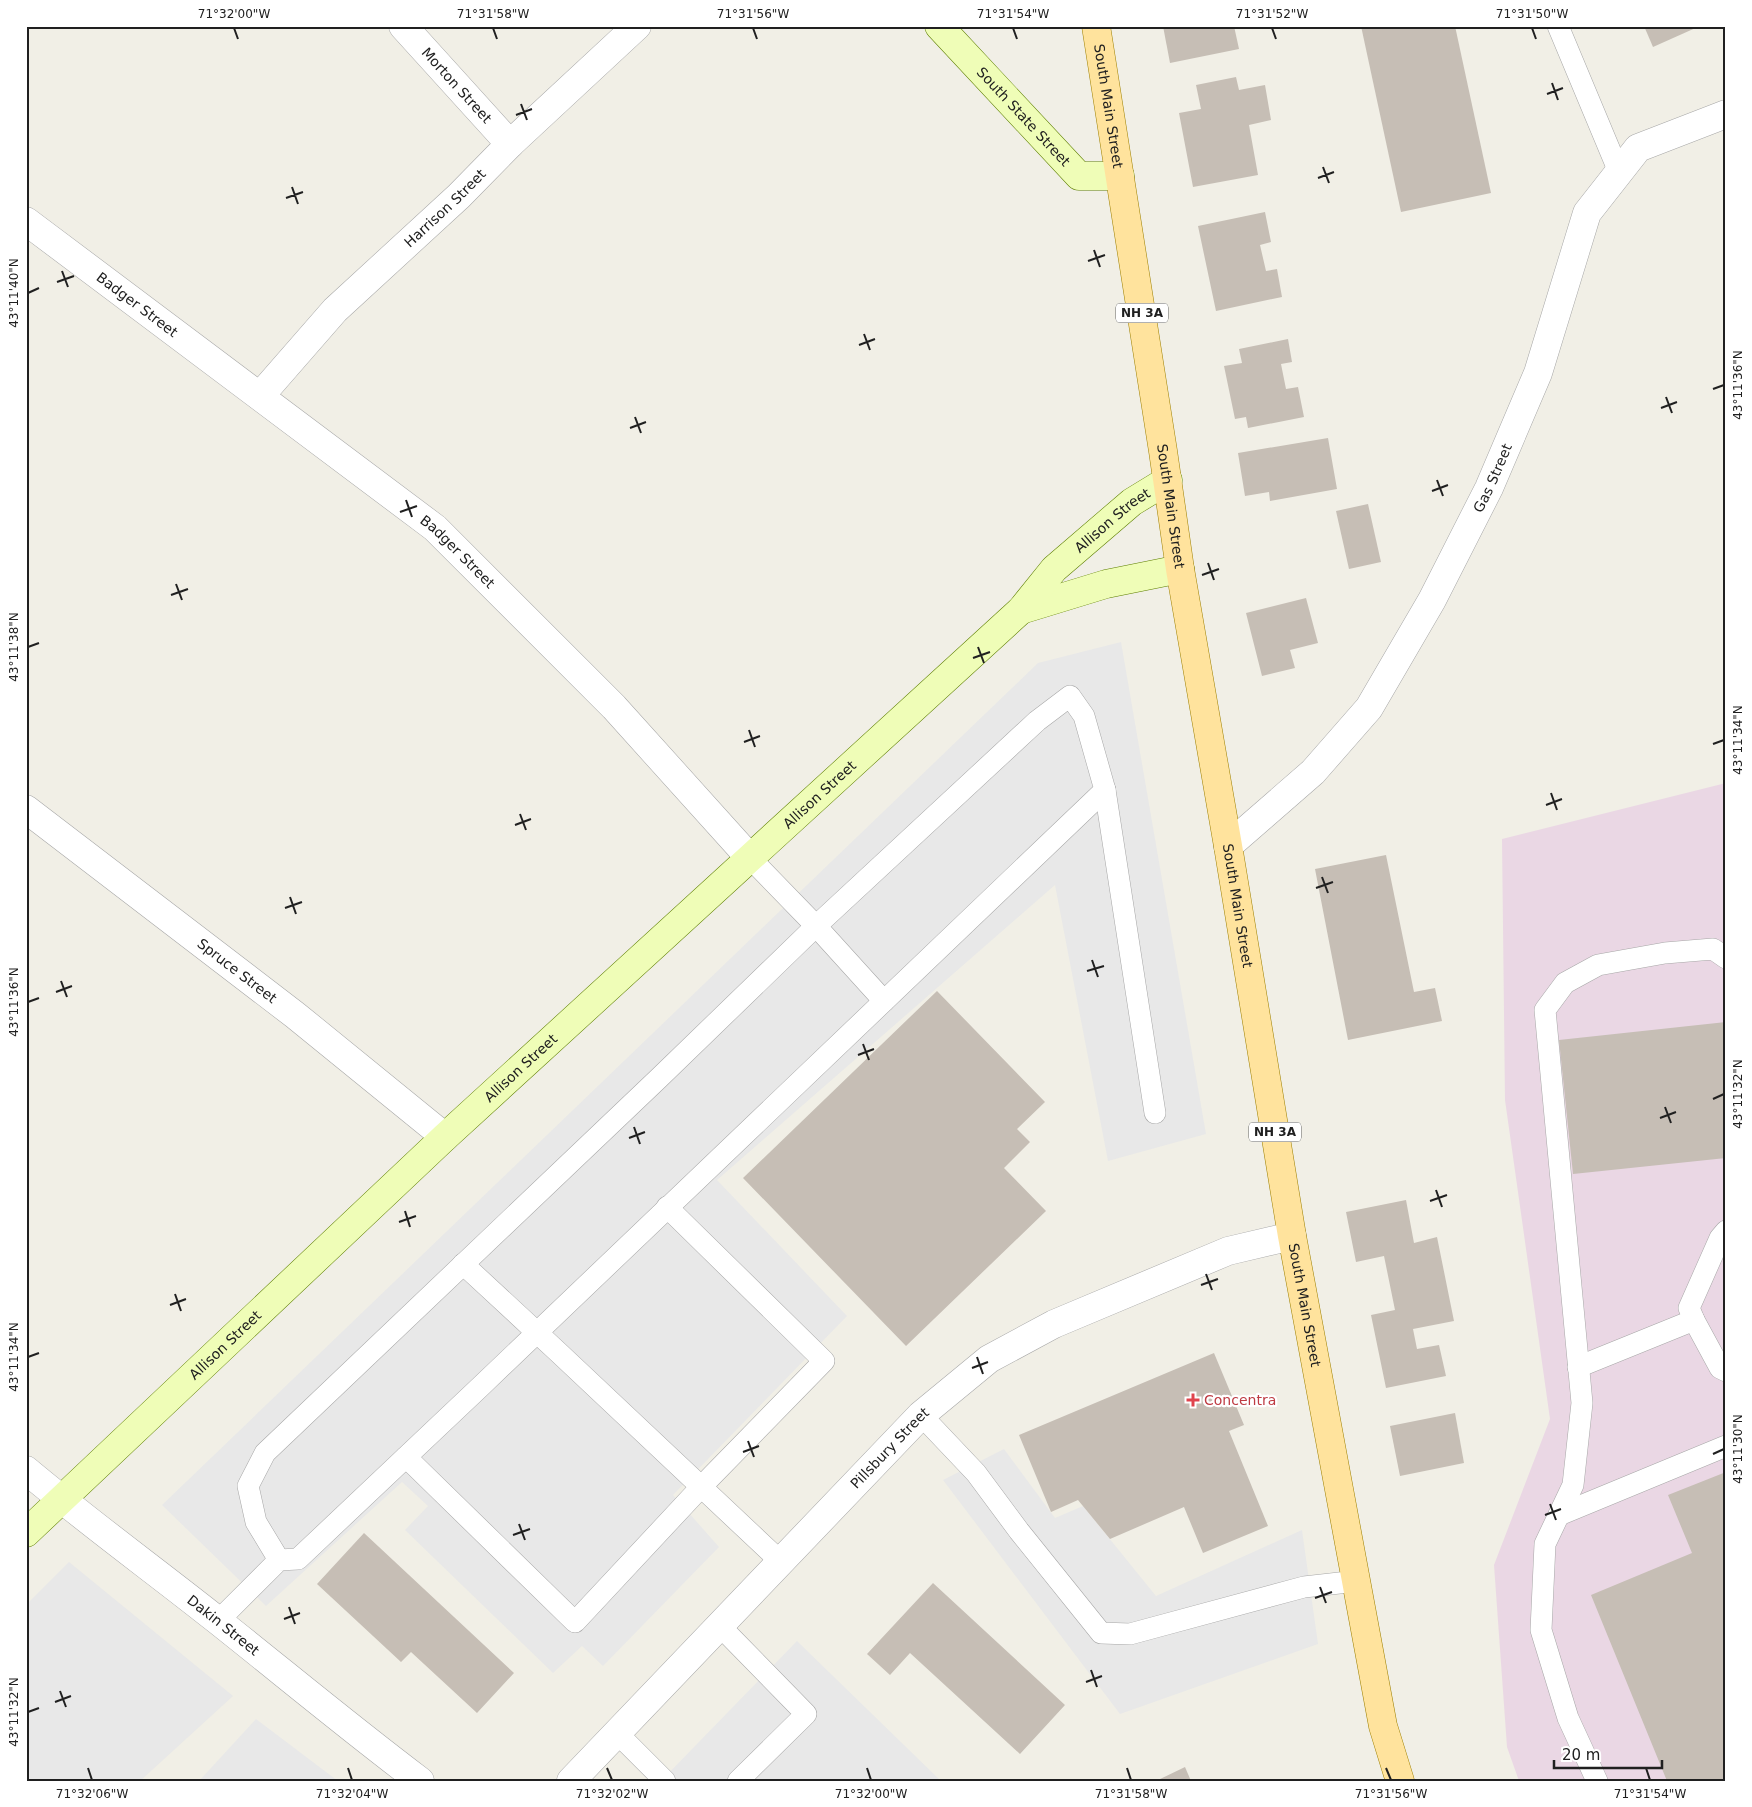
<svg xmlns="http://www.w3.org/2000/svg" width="1752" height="1807" font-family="'DejaVu Sans',sans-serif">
  <rect width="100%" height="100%" fill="#f1efe6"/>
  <polygon fill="#ead7e4" points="1726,783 1726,1781 1519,1781 1507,1747 1494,1565 1550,1419 1505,1100 1502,839"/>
  <g fill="#e8e8e8">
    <polygon points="1121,642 1206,1134 1108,1161 1055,885 717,1180 847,1316 673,1495 719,1547 603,1666 582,1646 553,1673 405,1530 428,1506 402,1482 266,1606 162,1505 1038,663"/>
    <polygon points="1004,1449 1055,1518 1083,1506 1156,1596 1302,1530 1318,1644 1120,1714 943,1480"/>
    <polygon points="69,1562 233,1696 140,1781 26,1781 26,1605"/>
    <polygon points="797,1641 941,1781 661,1781"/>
    <polygon points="256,1719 338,1781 199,1781"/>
  </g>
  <g fill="#c6beb5">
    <polygon points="1163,26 1234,26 1239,49 1170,63"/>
    <polygon points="1361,26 1455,26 1491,193 1401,212"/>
    <polygon points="1644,26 1700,26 1653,47"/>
    <polygon points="1236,77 1239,90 1265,85 1271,120 1249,125 1258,175 1193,187 1179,113 1201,109 1196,85"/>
    <polygon points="1265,212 1271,242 1260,245 1266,271 1277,269 1282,297 1216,311 1198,226"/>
    <polygon points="1288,339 1292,362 1281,364 1286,389 1298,387 1304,417 1248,428 1246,417 1235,419 1224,366 1242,363 1239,349"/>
    <polygon points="1328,438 1337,489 1270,501 1269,492 1245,496 1238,453"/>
    <polygon points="1368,504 1381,562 1349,569 1336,511"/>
    <polygon points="1306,598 1318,643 1290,650 1295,668 1262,676 1246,613"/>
    <polygon points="1386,855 1414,992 1435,988 1442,1021 1348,1040 1315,869"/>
    <polygon points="937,991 1045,1102 1017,1129 1030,1142 1004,1168 1046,1211 906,1346 743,1178"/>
    <polygon points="1726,1022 1726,1158 1573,1174 1559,1040"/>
    <polygon points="1406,1200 1414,1243 1437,1237 1454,1321 1413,1329 1417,1349 1439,1345 1446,1376 1386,1388 1371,1315 1395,1310 1384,1256 1356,1262 1346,1212"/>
    <polygon points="1214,1353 1244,1425 1229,1431 1268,1526 1203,1553 1184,1507 1110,1539 1078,1500 1051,1512 1019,1435"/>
    <polygon points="1455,1413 1464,1463 1400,1476 1390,1426"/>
    <polygon points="1726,1472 1726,1781 1667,1781 1591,1595 1692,1553 1668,1495"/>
    <polygon points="364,1533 514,1673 477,1713 411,1652 401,1662 317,1584"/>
    <polygon points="933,1583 1065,1705 1020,1754 910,1653 890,1675 867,1654"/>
    <polygon points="1185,1767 1191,1781 1156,1781"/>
  </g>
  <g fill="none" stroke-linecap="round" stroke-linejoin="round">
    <defs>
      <g id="lane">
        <polyline points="1558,26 1619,172"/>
        <polyline points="1105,790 1155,1113"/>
        <polyline points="750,858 816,926 884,1001"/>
        <polyline points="1726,1231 1720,1238 1689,1308 1694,1320 1720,1368 1726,1371"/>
        <polyline points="463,1264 558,1352 780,1561"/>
        <polyline points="1578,1367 1694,1320"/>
        <polyline points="921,1415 976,1473 1019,1531 1101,1633 1130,1634 1304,1587 1357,1581"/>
        <polyline points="406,1457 575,1622 701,1487 824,1361 667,1207"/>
        <polyline points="1559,1515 1726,1446"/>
        <polyline points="218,1621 279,1560 298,1559 480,1387 1105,790 1084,716 1070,696 1037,721 816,926 659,1078 265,1453 248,1486 256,1522 279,1560"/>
        <polyline points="719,1625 806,1714 738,1781"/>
        <polyline points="617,1733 665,1781"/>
        <polyline points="1597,1781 1568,1718 1541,1630 1545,1544 1573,1485 1582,1403 1545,1010 1565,983 1598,965 1665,953 1713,949 1726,958"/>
      </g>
      <g id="street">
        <path id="s1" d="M403 26 510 144"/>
        <path id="s2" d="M26 221 435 528 614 707 750 858"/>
        <path id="s3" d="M260 396 335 310 459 196 510 144 637 26"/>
        <path id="s4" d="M26 809 295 1015 445 1137"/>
        <path id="s5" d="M1228 846 1313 772 1369 708 1432 600 1489 488 1538 373 1587 213 1638 148 1726 114"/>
        <path id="s6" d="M26 1470C88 1522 154 1570 217 1620 285 1674 351 1729 420 1781"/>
        <path id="s7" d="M571 1781 921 1415 989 1359 1054 1324 1228 1251 1292 1236"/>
      </g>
      <g id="secondary">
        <path id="s8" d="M939 26 1079 176H1120"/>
        <polyline points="1021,610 1106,584 1180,569"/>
        <path id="s9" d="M26 1533 445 1137 1021 610 1054 569 1132 502 1168 480"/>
      </g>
      <g id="primary">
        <path id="s10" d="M1096 26 1163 451 1180 569 1228 846 1292 1236 1383 1726 1400 1781"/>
      </g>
    </defs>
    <use href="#lane" stroke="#a7a7a7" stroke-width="22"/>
    <use href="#street" stroke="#a7a7a7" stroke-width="29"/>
    <use href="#secondary" stroke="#5d7e00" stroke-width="29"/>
    <use href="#primary" stroke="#9c7f00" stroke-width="29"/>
    <use href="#lane" stroke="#fff" stroke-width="21"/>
    <use href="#street" stroke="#fff" stroke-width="28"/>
    <use href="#secondary" stroke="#effdb7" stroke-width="28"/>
    <use href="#primary" stroke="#ffe39d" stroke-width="28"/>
  </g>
  <path fill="none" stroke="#202020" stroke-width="2" d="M234 28 238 39M493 28 497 39M753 28 757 39M1013 28 1017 39M1272 28 1276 39M1532 28 1536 39M1552 83 1558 100M1547 94 1563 88M521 104 527 120M516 115 532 109M1323 167 1329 183M1318 178 1334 172M292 187 298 204M286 198 303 192M1094 250 1100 267M1088 261 1105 255M62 271 68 287M57 282 74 276M28 293 39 288M864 334 870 350M859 345 875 339M1713 389 1724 385M1666 397 1672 413M1661 408 1677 402M635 417 641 433M630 428 646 422M1437 480 1443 496M1432 491 1448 485M406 500 412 517M400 512 417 506M1208 563 1214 580M1202 575 1219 569M176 584 182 600M171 595 188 589M28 647 39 643M978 647 984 663M973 658 990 652M749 730 755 747M744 742 760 736M1713 744 1724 740M1551 793 1557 810M1546 805 1562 799M520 814 526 830M515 825 531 819M1322 877 1328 893M1316 888 1333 882M290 897 296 914M285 908 302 902M1092 960 1098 977M1087 971 1104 966M61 981 67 997M56 992 72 986M28 1002 39 998M863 1044 869 1060M858 1055 874 1049M1713 1099 1724 1094M1665 1107 1671 1123M1660 1118 1676 1112M634 1127 640 1144M629 1138 645 1132M1436 1190 1442 1207M1430 1201 1447 1195M405 1211 410 1227M399 1222 416 1216M1206 1274 1212 1290M1201 1285 1218 1279M175 1294 181 1311M170 1305 186 1299M28 1357 39 1353M977 1357 983 1374M972 1368 988 1362M748 1441 754 1457M743 1452 759 1446M1713 1454 1724 1449M1550 1504 1556 1520M1545 1515 1561 1509M519 1524 525 1540M513 1535 530 1529M1320 1587 1326 1603M1315 1598 1332 1592M289 1607 295 1624M284 1619 300 1613M1091 1670 1097 1687M1086 1682 1102 1676M60 1691 66 1707M55 1702 71 1696M28 1712 39 1708M88 1768 92 1780M348 1768 352 1780M607 1768 612 1780M867 1768 871 1780M1127 1768 1131 1780M1386 1768 1391 1780M1646 1768 1650 1780"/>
  <path fill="#e0444e" stroke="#fff" stroke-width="2" d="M1190.5 1392.5h5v5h5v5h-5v5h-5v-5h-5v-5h5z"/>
  <g text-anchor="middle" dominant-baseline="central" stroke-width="4.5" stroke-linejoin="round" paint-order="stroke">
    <g fill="#fff" stroke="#636363" stroke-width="1">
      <rect x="1116" y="303.5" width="52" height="19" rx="4"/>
      <rect x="1249" y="1122.5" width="52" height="19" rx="4"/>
    </g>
    <g font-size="12" font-weight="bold" fill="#202020">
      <text x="1142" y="313">NH 3A</text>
      <text x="1275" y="1132">NH 3A</text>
    </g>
    <g font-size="14" fill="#202020" stroke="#fff">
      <text stroke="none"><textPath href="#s1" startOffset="80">Morton Street</textPath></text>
      <text stroke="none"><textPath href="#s10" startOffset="81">South Main Street</textPath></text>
      <text stroke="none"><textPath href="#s8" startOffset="124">South State Street</textPath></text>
      <text stroke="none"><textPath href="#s3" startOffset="264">Harrison Street</textPath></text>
      <text stroke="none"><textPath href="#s2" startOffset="139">Badger Street</textPath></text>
      <text stroke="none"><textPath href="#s5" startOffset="459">Gas Street</textPath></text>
      <text stroke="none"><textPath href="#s10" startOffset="486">South Main Street</textPath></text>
      <text stroke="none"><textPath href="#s9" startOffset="1486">Allison Street</textPath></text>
      <text stroke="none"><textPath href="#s2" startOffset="544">Badger Street</textPath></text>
      <text stroke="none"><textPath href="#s9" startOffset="1084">Allison Street</textPath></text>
      <text stroke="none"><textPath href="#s10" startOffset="891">South Main Street</textPath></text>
      <text stroke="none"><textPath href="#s4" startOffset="266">Spruce Street</textPath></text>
      <text stroke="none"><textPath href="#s9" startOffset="679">Allison Street</textPath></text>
      <text stroke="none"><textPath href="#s10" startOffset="1296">South Main Street</textPath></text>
      <text stroke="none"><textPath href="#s9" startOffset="274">Allison Street</textPath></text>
      <text stroke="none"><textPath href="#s7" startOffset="461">Pillsbury Street</textPath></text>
      <text stroke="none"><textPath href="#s6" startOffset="251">Dakin Street</textPath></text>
    </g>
    <g font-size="14" fill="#be3a42" stroke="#fff" text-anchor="start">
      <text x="1204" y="1400">Concentra</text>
    </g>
  </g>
  <rect width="1752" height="1807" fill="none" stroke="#ffffff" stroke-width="55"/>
  <path d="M1554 1760v8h108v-8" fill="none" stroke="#202020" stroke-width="2.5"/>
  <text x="1562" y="1760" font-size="15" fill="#202020" stroke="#ffffff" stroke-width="4" paint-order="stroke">20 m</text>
  <rect x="28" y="28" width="1696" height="1752" fill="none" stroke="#202020" stroke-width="2"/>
  <g font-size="12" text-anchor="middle" fill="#202020">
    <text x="234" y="18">71°32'00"W</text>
    <text x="493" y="18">71°31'58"W</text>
    <text x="753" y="18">71°31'56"W</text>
    <text x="1013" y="18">71°31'54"W</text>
    <text x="1272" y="18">71°31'52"W</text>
    <text x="1532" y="18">71°31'50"W</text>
    <text transform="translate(14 293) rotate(-90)" y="4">43°11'40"N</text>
    <text transform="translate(1738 385) rotate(-90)" y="4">43°11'36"N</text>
    <text transform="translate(14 647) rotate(-90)" y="4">43°11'38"N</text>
    <text transform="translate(1738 740) rotate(-90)" y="4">43°11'34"N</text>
    <text transform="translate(14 1002) rotate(-90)" y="4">43°11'36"N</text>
    <text transform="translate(1738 1094) rotate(-90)" y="4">43°11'32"N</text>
    <text transform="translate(14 1357) rotate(-90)" y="4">43°11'34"N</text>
    <text transform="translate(1738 1449) rotate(-90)" y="4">43°11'30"N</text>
    <text transform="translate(14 1712) rotate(-90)" y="4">43°11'32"N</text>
    <text x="92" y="1798">71°32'06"W</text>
    <text x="352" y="1798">71°32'04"W</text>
    <text x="612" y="1798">71°32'02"W</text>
    <text x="871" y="1798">71°32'00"W</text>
    <text x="1131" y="1798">71°31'58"W</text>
    <text x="1391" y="1798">71°31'56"W</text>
    <text x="1650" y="1798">71°31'54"W</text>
  </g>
</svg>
